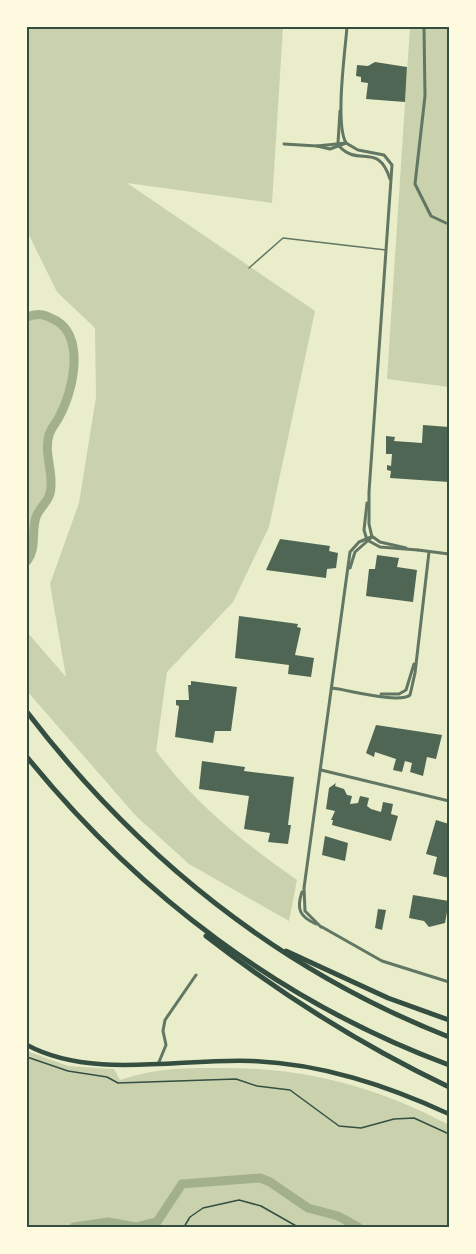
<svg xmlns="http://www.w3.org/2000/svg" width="476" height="1254" font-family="Ubuntu,sans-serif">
  <rect width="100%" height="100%" fill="#e9edc9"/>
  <g fill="#cad2ad">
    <path d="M27 27H283L272 203 127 183 315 311 269 527 233 602 167 672 156 751C195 804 244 843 297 880L289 921 189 864 136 816 27 691V632L66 677 50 584 79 503 96 397 95 328 57 292 27 231Z"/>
    <polygon points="410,27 449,27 449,387 387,379"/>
    <path d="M35 314C86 320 75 376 62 411 58 421 50 429 48 439 46 456 54 472 51 489 49 502 40 507 36 517 31 532 37 548 27 561V317Z"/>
    <path d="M27 1051 68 1066 114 1069 120 1080C156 1068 183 1068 220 1068 302 1067 376 1086 449 1125V1227H27Z"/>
  </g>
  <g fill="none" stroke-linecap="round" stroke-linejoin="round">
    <g stroke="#a3b18a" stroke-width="9">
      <path d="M27 317C39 312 46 315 57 321 85 339 73 391 60 415 57 422 51 428 49 435 44 452 52 468 51 485 51 502 41 504 36 517 31 532 37 548 27 561"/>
      <polyline points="74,1227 108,1222 136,1227 157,1222 182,1184 260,1178 270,1182 308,1208 338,1216 358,1227"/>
    </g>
  </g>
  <g fill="#4f6655">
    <polygon points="375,62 407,67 405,102 366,99 368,83 361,82 361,77 356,76 357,65 368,66"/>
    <polygon points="423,425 449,427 449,482 390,478 391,471 387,470 387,465 391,466 392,454 386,454 386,436 395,437 394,441 422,443"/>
    <polygon points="280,539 330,546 329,551 338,553 336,568 327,569 326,578 266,570"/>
    <polygon points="377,555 399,558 397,567 417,570 413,602 366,596 369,569 375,569"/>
    <polygon points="239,616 298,624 297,627 301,628 295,655 314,658 311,677 288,674 289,665 235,658"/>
    <polygon points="191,681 237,687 231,731 215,731 213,743 175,737 179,706 176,705 176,700 189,700 188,685 191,685"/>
    <polygon points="376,725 442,735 436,759 427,757 423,776 410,772 412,763 405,761 402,772 393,770 396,759 375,752 374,757 366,753"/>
    <polygon points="202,761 245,767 244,771 294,777 288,825 291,825 288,844 268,842 270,833 244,829 249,796 199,789"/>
    <polygon points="336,783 335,786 344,789 347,795 352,796 350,804 358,803 360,796 369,798 367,806 371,809 381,812 383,802 393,804 391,814 398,816 391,841 332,825 333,820 331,820 335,811 326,809 329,788"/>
    <polygon points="436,820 449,824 449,878 433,874 437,857 426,854"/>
    <polygon points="325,836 348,843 345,861 322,855"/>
    <polygon points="413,895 449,901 445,923 429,927 424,921 409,918"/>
    <polygon points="378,909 386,910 382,930 375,928"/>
  </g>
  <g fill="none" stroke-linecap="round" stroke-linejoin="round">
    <g stroke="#344e41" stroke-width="1.5">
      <polyline points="27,1057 68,1071 107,1077 118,1083 236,1079 257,1086 290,1090 339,1126 361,1128 394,1119 414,1118 449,1134"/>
      <polyline points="184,1227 190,1217 203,1208 239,1200 261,1206 298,1227"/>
    </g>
    <polyline stroke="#617663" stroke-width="1.5" points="249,268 283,238 386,250"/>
    <g stroke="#617663" stroke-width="3">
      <polyline points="424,27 425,96 415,184 431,216 446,223"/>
      <polyline points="338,143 340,111"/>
      <path d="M346 143C335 124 345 52 347 27"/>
      <polyline points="284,144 317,146 346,143 358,150 384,155 392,165 369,492 369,524 372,537"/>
      <polyline points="317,146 330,149 346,143"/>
      <path d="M339 146C359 168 378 141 390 179"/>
      <polyline points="367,503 364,530 367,540 380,547 418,550"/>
      <polyline points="373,537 380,542 406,548"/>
      <polyline points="418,550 449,554"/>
      <polyline points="350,568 355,552 372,537"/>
      <path d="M332 688C349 690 399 704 410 695L415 673 429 552"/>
      <polyline points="381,694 399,694 406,690 414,664"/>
      <polyline points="321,770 449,801"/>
      <path d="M302 892C296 909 300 917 316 924"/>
      <polyline points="321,927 305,911 304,888 350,552 359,542 371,537"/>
      <polyline points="322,927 382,961 449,982"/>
      <polyline points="159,1062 166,1045 163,1031 165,1020 196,975"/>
    </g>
    <path stroke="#344e41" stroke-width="4.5" d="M27 1045C92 1080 180 1058 252 1061 322 1064 386 1085 449 1114"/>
    <g stroke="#344e41" stroke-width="5">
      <path d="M27 712C138 857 279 970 449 1037"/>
      <path d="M27 757C139 895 282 1003 449 1065"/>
      <path d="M206 936C282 995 363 1046 449 1087"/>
      <polyline points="286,951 388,998 449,1020"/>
    </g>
  </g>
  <rect width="476" height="1254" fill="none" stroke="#fefae0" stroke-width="57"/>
  <rect x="28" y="28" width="420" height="1198" fill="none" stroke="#344e41" stroke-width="2"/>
</svg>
